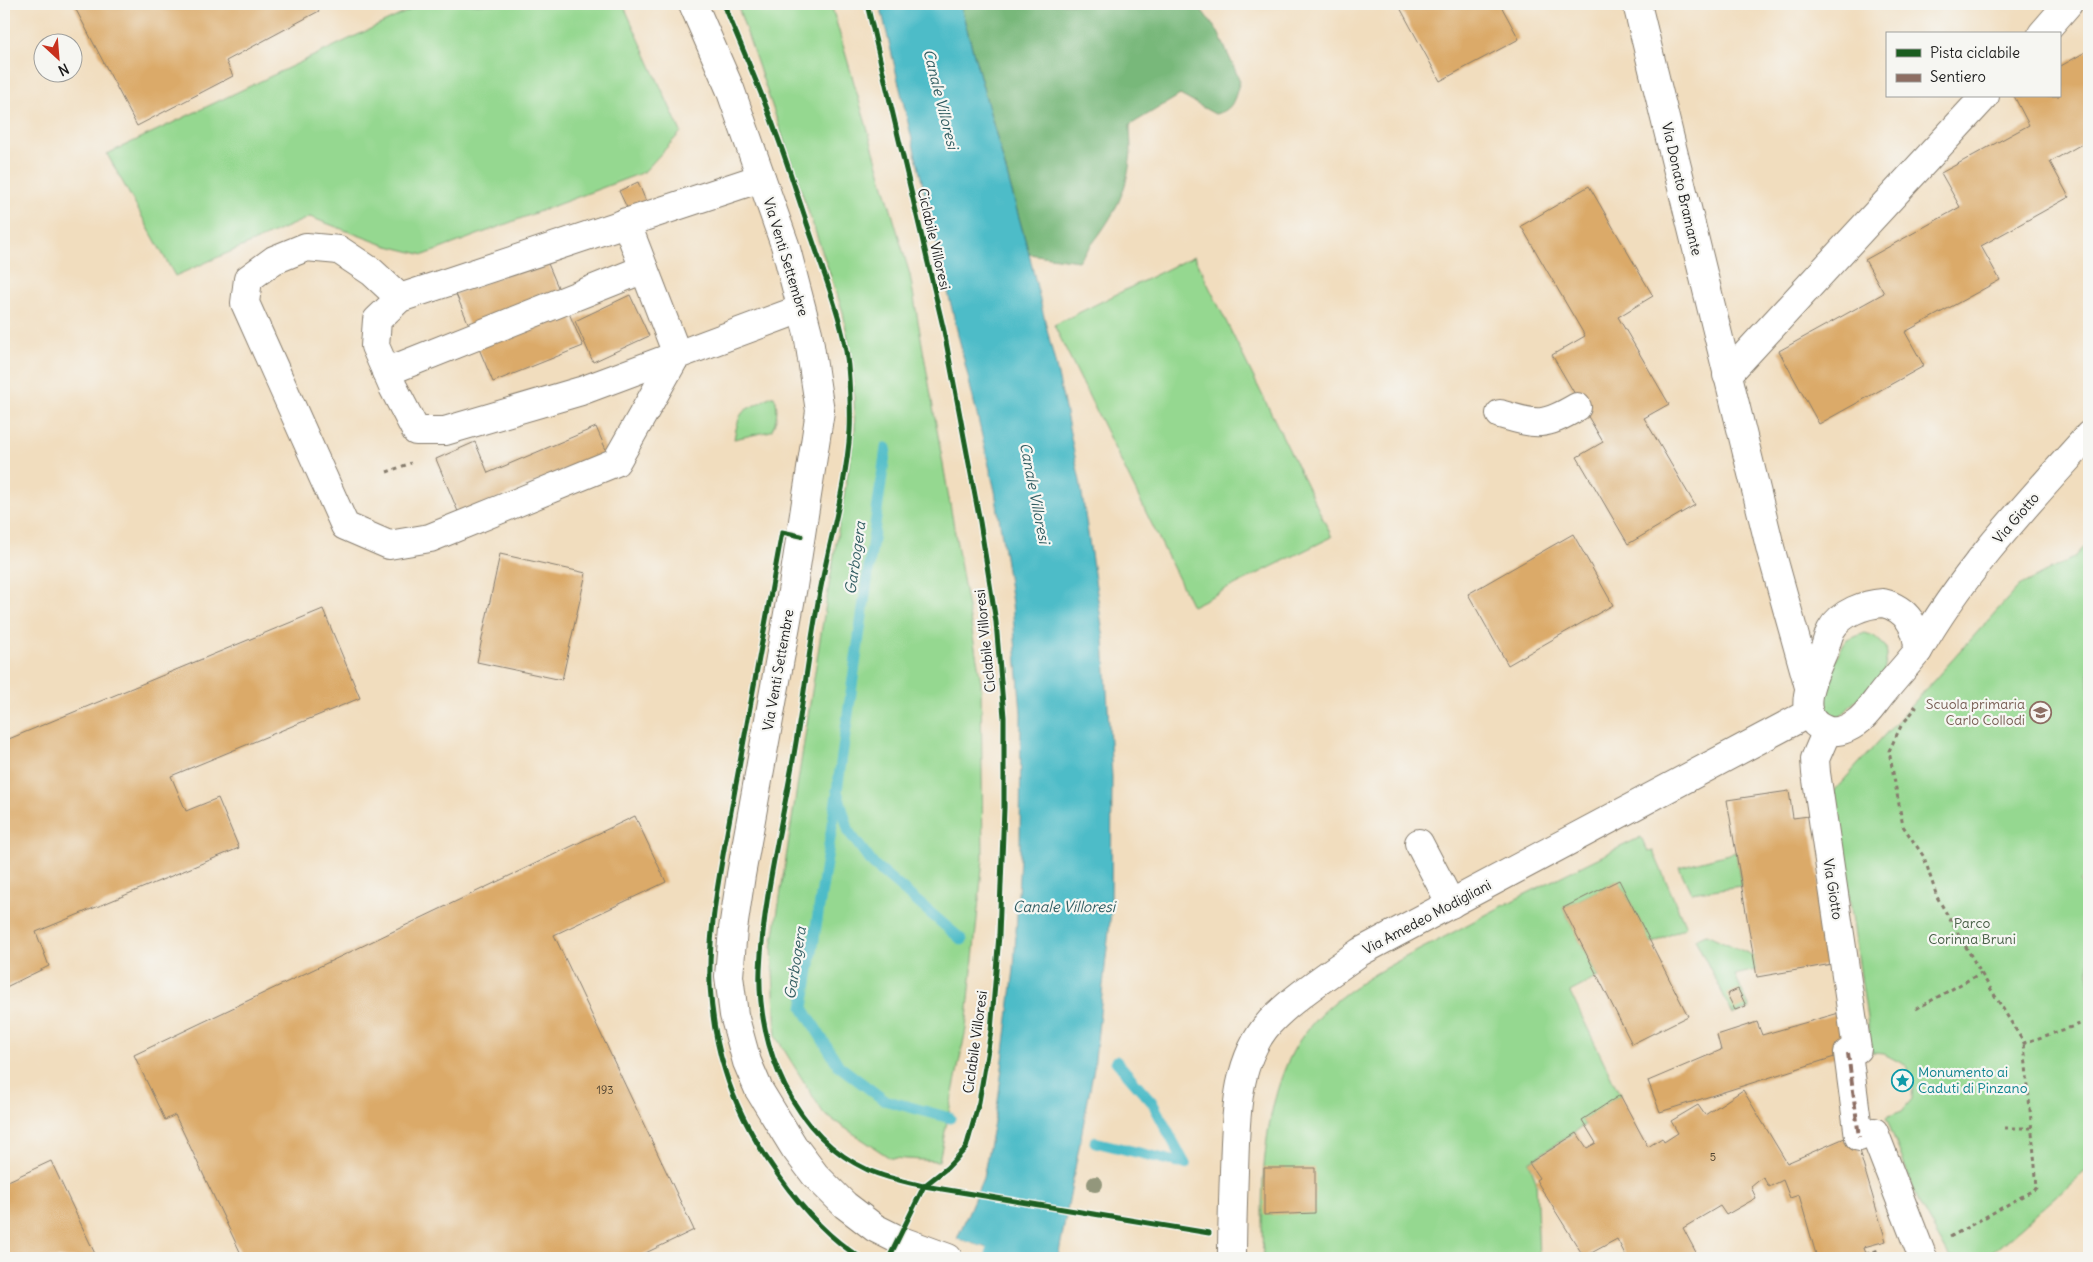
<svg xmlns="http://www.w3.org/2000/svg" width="2093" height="1262" font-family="Delius,sans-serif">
  <rect width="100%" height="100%" fill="#f6f6f2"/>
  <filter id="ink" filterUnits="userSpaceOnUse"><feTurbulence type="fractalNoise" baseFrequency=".02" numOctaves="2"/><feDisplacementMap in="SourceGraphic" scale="10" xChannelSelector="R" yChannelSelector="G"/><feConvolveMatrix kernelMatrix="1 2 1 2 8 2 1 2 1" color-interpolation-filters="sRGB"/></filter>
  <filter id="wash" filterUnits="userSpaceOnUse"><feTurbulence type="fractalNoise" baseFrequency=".0096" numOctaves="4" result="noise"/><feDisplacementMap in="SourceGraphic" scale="20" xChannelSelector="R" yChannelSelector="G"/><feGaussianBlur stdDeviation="1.12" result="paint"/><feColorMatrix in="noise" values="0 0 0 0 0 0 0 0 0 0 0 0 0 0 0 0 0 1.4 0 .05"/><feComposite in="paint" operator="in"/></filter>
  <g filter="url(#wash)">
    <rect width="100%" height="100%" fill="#f1ddbe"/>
    <g fill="#95d890" stroke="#587a56">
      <polygon points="423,4 623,4 681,132 644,172 424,255 384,245 310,217 175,276 107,154"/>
      <polygon points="737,4 831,4 910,275 981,682 983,859 966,1029 939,1161 890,1158 824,1114 776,1037 772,948 821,633 855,430 853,368 843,312"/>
      <polygon points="1194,256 1332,537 1192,606 1054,325"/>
      <path d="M771 396H774C779 405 777 423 771 431L734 439C741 403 743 414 771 396Z"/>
      <polygon points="2089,542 2089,869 2080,882 2089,891 2089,1168 1986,1258 1950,1258 1920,1205 1886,1117 1902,1111 1912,1099 1913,1081 1907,1066 1884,1054 1872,1053 1834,791 2019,586 2075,557"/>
      <polygon points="1865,633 1874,636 1886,647 1887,656 1884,671 1838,719 1832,721 1818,706 1840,650 1847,640"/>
      <path d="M1641 837 1648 852 1653 851 1686 927 1651 944 1619 880 1563 908 1598 977 1570 992 1620 1095 1582 1120 1585 1125 1529 1162 1536 1180 1539 1258H1263C1260 1192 1262 1099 1299 1041 1333 989 1399 961 1452 933 1514 899 1577 868 1641 837Z"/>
      <polygon points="1736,852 1741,886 1691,893 1679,867"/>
      <polygon points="1706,934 1754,956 1756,970 1735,975 1750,1009 1733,1014 1695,939"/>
    </g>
    <path fill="#78b87a" stroke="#4a6a4b" d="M960 4H1197L1218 32 1240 81C1234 98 1235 110 1215 114L1180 95 1130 125C1130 137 1132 149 1130 160 1126 201 1103 232 1078 261L1029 254Z"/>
    <polygon fill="#4ebcc8" stroke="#356c72" points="880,4 960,4 1029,254 1058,375 1080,481 1104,639 1112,777 1111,912 1094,1068 1058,1258 1020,1258 957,1239 983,1178 998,1101 1014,969 1020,857 1021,713 1012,603 995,491"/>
    <polygon fill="#f1ddbe" points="957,1239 1020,1258 1011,1258 956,1242"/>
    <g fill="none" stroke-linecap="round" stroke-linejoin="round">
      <g stroke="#4ebcc8" stroke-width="11">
        <polyline points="886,448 837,791 849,832 873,864 962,940"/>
        <polyline points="837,795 803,1008 839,1066 884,1100 950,1118"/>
        <polyline points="1116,1061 1152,1102 1185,1164"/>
        <polyline points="1095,1142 1185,1164"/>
      </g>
      <polyline stroke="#4ebcc8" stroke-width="38" points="1004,1258 1015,1228 1020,1204"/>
    </g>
    <g id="blocks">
      <g fill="#dbaa69">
        <polygon points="73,4 315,4 319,11 226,61 233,76 137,126"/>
        <polygon points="1398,4 1500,4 1519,39 1440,81"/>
        <polygon points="2089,50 2089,140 2050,162 2069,197 1981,246 2000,280 1905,332 1924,366 1819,424 1779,351 1884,293 1865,260 1960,207 1941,173 2029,125 2014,96 2059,96 2059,67"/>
        <polygon points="638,182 647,204 629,212 619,191"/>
        <polygon points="1589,186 1653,296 1618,317 1669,404 1644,418 1695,505 1628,544 1577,457 1603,442 1552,355 1585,336 1521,226"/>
        <polygon points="546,259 583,346 493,382 456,294"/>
        <polygon points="630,295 649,336 593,362 575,321"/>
        <polygon points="596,427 607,452 459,514 436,459 475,442 488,473"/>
        <polygon points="1573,534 1613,605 1508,665 1468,594"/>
        <polygon points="500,554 586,573 562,680 477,662"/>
        <polygon points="323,609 360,698 171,776 186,811 218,798 239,848 36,932 49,966 4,988 4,741"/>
        <polygon points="1789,791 1793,818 1809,816 1832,964 1757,977 1727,800"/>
        <polygon points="635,816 666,882 554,935 694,1230 635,1258 243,1258 175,1115 165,1120 134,1055"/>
        <polygon points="1619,880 1688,1016 1632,1044 1563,908"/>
        <polygon points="1738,989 1746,1006 1735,1010 1727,994"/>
        <polygon points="1839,1013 1844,1054 1660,1112 1648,1081 1721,1050 1717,1035 1757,1022 1762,1035"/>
        <polygon points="1743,1090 1787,1163 1854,1134 1886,1241 1864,1247 1868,1258 1817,1258 1799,1195 1790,1198 1783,1180 1769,1187 1763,1177 1751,1187 1756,1198 1726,1215 1720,1206 1683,1228 1699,1258 1627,1258 1617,1239 1584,1257 1536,1180 1539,1178 1529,1163 1577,1133 1587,1148 1596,1143 1582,1120 1620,1095 1648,1147 1662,1138 1664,1142 1678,1133 1671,1121 1698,1105 1705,1115"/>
        <polygon points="51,1161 97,1258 4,1258 4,1183"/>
        <polygon points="1264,1168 1315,1168 1315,1213 1264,1215"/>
      </g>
    </g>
  </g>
  <g filter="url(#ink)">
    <use href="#blocks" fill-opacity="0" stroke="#867c6d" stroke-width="1"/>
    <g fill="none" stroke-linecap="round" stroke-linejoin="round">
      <defs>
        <g id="minor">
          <polyline points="693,4 730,89 785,245 808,333 820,411 793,586 741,875 733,929 729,976 734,1015 747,1062 759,1090 794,1147 815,1175 845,1205 875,1228 899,1240 948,1258"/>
          <polyline points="1637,4 1771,551 1809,687"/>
          <polyline points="2042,34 2068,4"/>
          <polyline points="761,178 400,298 377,320 375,346 393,387 416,431 445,431 581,391 801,309"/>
          <polyline points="400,298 372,272 339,250 306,247 274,260 248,279 245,303 345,526 389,545 430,538 616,462 677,354 626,222"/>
          <polyline points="386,372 644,269"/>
          <polyline points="1727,375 1985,96"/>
          <path d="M1500 414C1538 425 1543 427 1577 407"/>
          <path d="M1883 603C1907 609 1918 627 1918 651 1906 666 1893 680 1881 695 1873 705 1866 716 1856 723 1846 730 1834 734 1824 729 1793 715 1813 677 1822 655 1826 647 1827 638 1831 630 1840 613 1865 604 1883 603Z"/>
          <path d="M1918 651C1964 570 2028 503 2089 435"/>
          <polyline points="1827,731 1815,759 1816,773 1857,1049"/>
          <polyline points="1419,843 1451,904"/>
          <polyline points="1848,1053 1859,1137"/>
          <polyline points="1874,1132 1923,1258"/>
          <path d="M1232 1258C1232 1229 1233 1200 1234 1171 1236 1121 1234 1062 1270 1022 1296 995 1330 974 1360 952L1809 713"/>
        </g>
      </defs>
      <use href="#minor" stroke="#867c6d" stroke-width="30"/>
      <g stroke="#867c6d" stroke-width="3" stroke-dasharray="4 4" stroke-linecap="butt">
        <polyline points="387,472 411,463"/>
        <polyline points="1905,721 1916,708 1913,706"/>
        <polyline points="1901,726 1889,751 1903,826 1924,857 1937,897 1981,973 2024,1043 2089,1021"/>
        <polyline points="1916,1009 1981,973"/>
        <polyline points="2004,1128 2031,1128"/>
        <polyline points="1950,1237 2037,1188 2024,1043"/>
        <polyline points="1866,1254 1879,1250"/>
      </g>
      <use href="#minor" stroke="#fff" stroke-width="28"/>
      <polyline stroke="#8d6e63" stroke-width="4" stroke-dasharray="8 4" stroke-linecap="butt" points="1848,1053 1859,1137"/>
      <defs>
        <g id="cycleway">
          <path d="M724 4C741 46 760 88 775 130 789 167 800 204 813 241 828 286 847 331 849 379 850 396 851 414 850 431 846 487 829 542 819 597 808 655 802 713 791 771 779 837 763 903 760 970 757 1048 794 1136 868 1170 886 1178 906 1182 924 1186L1209 1233"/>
          <polyline points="867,4 944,331 980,522 996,622 1004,717 1004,808 999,935 991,1031 979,1102 966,1148 947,1168 924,1186 889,1258"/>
          <path d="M801 536 782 532C766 620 750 707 734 795 723 857 708 922 710 986 712 1015 716 1043 725 1071 744 1135 803 1223 861 1258"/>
        </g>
      </defs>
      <use href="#cycleway" stroke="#f6f6f2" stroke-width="8"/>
      <use href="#cycleway" stroke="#1b5e20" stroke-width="5"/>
    </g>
    <circle fill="#93977b" cx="1095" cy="1184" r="8"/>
  </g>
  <defs>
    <symbol id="school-ring" viewBox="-11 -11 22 22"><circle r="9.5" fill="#f6f6f2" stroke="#8d6e63" stroke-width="1.5"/><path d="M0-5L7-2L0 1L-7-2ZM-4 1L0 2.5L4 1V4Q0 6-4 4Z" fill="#8d6e63"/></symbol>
    <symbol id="sight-ring" viewBox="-11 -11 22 22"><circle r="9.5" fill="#f6f6f2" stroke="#0f9aa8" stroke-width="1.5"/><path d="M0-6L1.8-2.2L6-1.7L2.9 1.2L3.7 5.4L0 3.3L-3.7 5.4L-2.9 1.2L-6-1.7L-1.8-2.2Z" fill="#0f9aa8"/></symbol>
  </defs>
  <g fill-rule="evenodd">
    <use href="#school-ring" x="2028" y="700" width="25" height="25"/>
    <use href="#sight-ring" x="1890" y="1068" width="25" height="25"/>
  </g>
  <g text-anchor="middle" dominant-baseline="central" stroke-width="4.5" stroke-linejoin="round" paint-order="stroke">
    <g font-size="11" fill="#4c402f">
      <text x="605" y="1090">193</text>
      <text x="1713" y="1157">5</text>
    </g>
    <g font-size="14" fill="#1c1c1c" stroke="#f6f6f2">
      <text transform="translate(1682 189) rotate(77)">Via Donato Bramante</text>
      <text transform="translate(934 239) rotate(77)">Ciclabile Villoresi</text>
      <text transform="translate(786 257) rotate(73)">Via Venti Settembre</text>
      <text transform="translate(2016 518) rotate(-49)">Via Giotto</text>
      <text transform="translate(985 641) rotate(-96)">Ciclabile Villoresi</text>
      <text transform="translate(778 670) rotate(-80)">Via Venti Settembre</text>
      <text transform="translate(1833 889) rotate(81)">Via Giotto</text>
      <text transform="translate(1427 917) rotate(-28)">Via Amedeo Modigliani</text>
      <text transform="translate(975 1042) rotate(-82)">Ciclabile Villoresi</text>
    </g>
    <g font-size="14" fill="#785e54" stroke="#f6f6f2" text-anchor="end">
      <text x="2025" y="704">Scuola primaria<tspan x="2025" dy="16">Carlo Collodi</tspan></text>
    </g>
    <g font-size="14" fill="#465e45" stroke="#f6f6f2">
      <text x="1972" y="923">Parco<tspan x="1972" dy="16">Corinna Bruni</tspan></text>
    </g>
    <g font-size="14" fill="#0d838f" stroke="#f6f6f2" text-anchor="start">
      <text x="1918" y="1072">Monumento ai<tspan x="1918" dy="16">Caduti di Pinzano</tspan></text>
    </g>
    <g font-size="15" font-style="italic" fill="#305c61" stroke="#f6f6f2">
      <text transform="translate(941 99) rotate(76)">Canale Villoresi</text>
      <text transform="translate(1035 493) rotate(79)">Canale Villoresi</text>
      <text transform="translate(855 558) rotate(-82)">Garbogera</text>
      <text x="1064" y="906">Canale Villoresi</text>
      <text transform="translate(795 963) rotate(-81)">Garbogera</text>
    </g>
  </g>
  <rect width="2093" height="1262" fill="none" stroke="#f6f6f2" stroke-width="20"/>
  <rect x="1886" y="32" width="175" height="65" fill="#f6f6f2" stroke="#9f9f9c"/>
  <rect x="1896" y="49" width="25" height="8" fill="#1b5e20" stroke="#9f9f9c"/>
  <text x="1930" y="58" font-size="15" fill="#1c1c1c">Pista ciclabile</text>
  <rect x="1896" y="74" width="25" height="8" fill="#8d6e63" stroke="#9f9f9c"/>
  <text x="1930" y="82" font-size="15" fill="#1c1c1c">Sentiero</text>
  <g transform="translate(58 58) rotate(154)"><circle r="24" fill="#f6f6f2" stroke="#9f9f9c"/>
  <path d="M0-4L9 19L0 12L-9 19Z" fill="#c8321e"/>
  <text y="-8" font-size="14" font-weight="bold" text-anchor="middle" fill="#1c1c1c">N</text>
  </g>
</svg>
